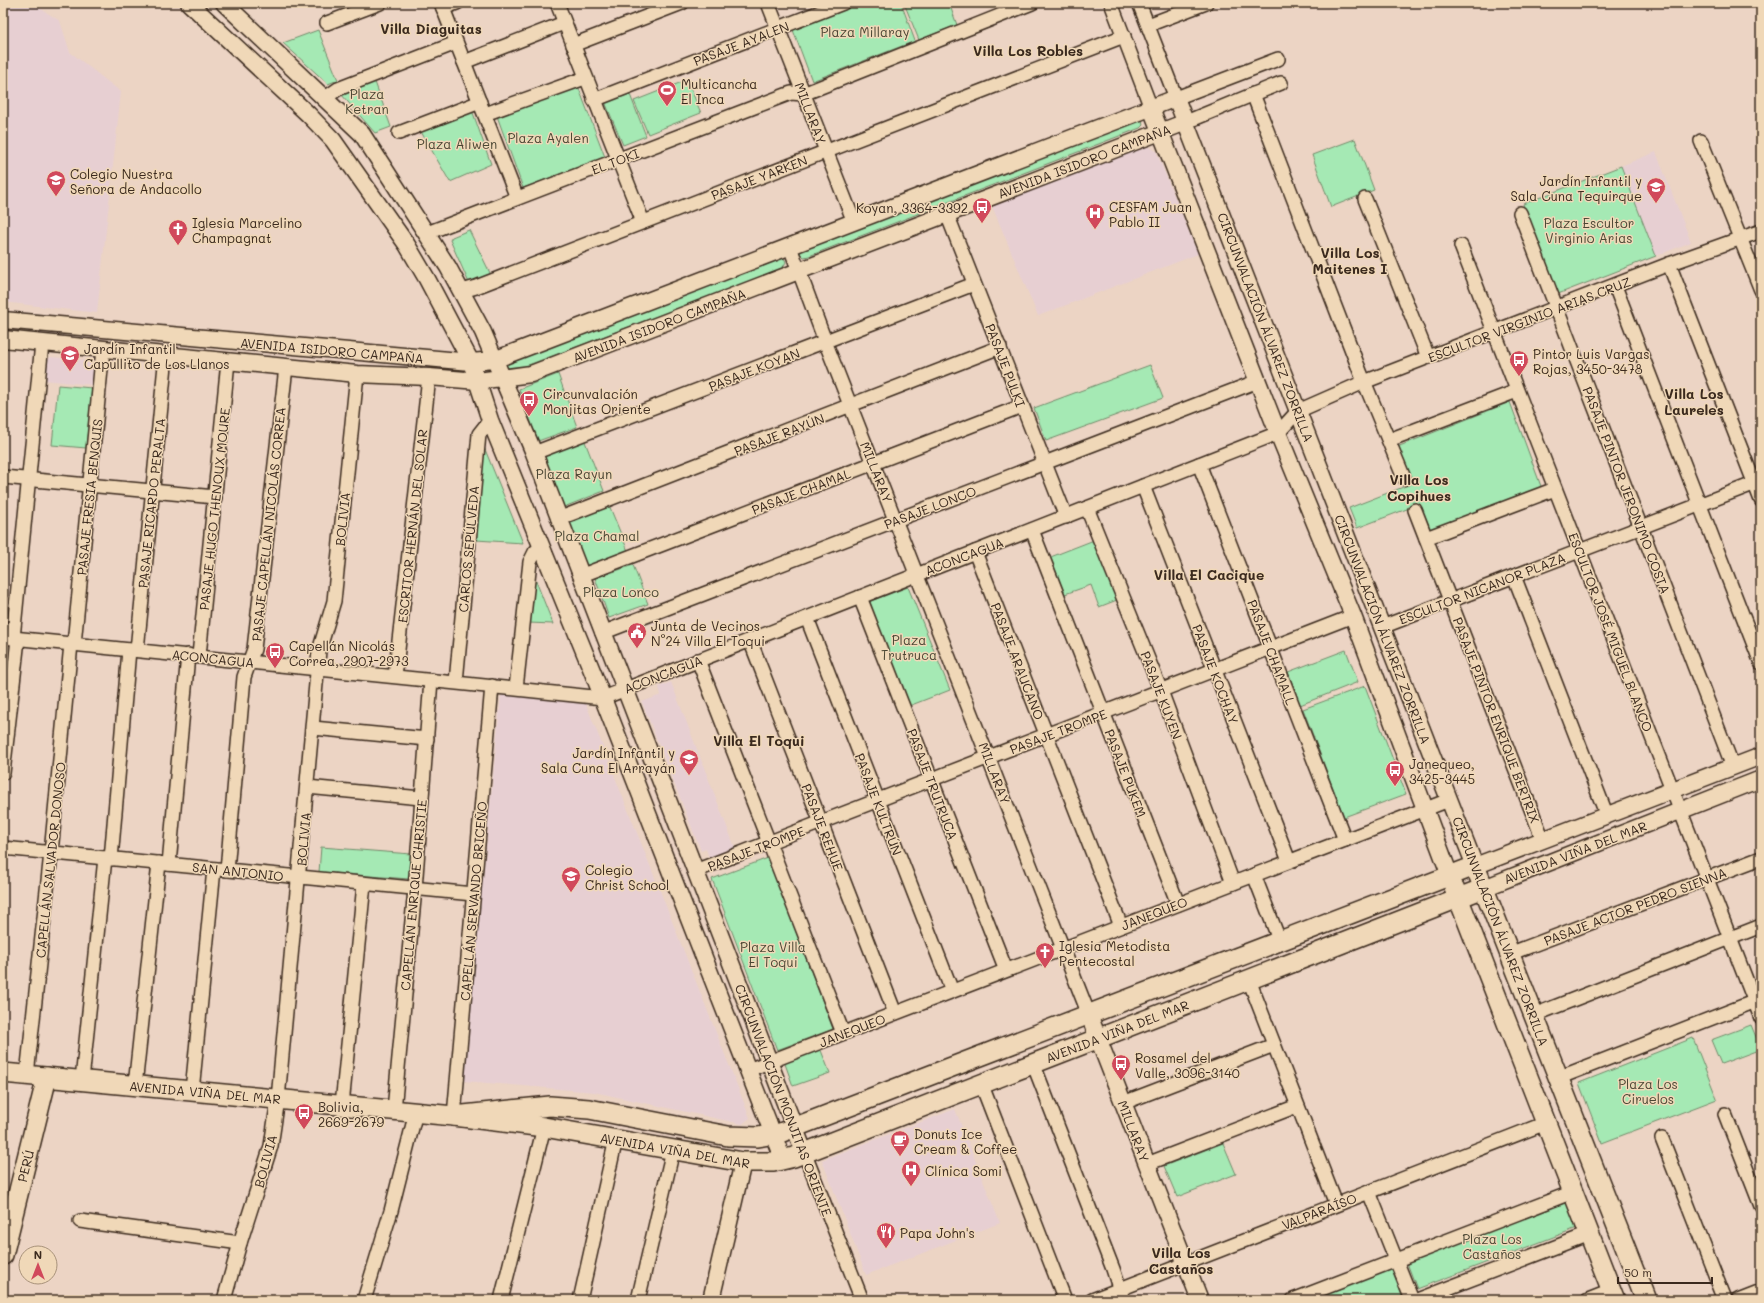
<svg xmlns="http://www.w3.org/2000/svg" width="1764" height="1303" font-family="Mali,sans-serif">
  <rect width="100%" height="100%" fill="#ecd4c4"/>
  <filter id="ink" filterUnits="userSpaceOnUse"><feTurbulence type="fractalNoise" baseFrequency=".025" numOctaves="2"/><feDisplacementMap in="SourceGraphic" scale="8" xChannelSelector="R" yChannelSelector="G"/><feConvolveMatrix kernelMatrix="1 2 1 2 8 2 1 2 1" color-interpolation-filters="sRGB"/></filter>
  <g filter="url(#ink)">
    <g fill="#e7cfd2">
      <polygon points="13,3 32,3 60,21 70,52 121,92 97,313 3,302 3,10 6,11"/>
      <polygon points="1147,146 1156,151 1198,254 1038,316 992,206"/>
      <polygon points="1656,152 1691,242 1656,256 1621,166"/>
      <polygon points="51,357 94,361 96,364 94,385 44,380 46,361"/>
      <polygon points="671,682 736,850 710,860 706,849 701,851 642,702 661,695 659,687"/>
      <polygon points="501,695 586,704 750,1118 742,1124 594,1092 463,1081"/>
      <polygon points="955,1109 1000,1223 866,1275 822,1160"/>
    </g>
    <g fill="#a5e9b4" stroke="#708a69">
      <polygon points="860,3 901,3 915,41 812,81 793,30"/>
      <polygon points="904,3 949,3 957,25 919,40"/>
      <polygon points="318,30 338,80 328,84 283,43"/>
      <polygon points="687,80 701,113 648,134 634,101"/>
      <polygon points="375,82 391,127 375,133 341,94"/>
      <polygon points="578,86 605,157 523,188 497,116"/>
      <polygon points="629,92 646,136 623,145 605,102"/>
      <polygon points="472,110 491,164 450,182 420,130"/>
      <polygon points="1142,119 1143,125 1140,128 809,256 804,257 800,253 801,248"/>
      <polygon points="1355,139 1374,190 1331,207 1312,155"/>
      <polygon points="1621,166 1656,256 1558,294 1523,204"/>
      <polygon points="469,230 491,275 469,283 450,240 452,237"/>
      <polygon points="781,255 784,258 786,262 782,269 515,370 509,371 506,366 506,362"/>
      <polygon points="1150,365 1163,398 1046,441 1034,408"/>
      <polygon points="558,374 577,427 538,441 519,389"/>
      <polygon points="58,385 92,388 86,448 52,445"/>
      <polygon points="1510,402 1542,489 1431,531 1420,504 1357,528 1349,508 1411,484 1397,447"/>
      <polygon points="584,439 604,491 564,507 543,456"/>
      <polygon points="484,447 523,543 476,540"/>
      <polygon points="609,505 628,551 586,567 569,522"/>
      <polygon points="1094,540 1117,600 1099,607 1091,585 1062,595 1048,558"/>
      <polygon points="633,565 648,604 609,618 595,578"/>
      <polygon points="534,576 553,624 529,623"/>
      <polygon points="908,587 950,690 909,706 868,602"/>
      <polygon points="1346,650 1358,682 1300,705 1288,672"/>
      <polygon points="1365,686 1406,794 1344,817 1303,709"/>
      <polygon points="321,847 411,854 409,879 319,872"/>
      <polygon points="768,858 833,1029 777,1050 712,879"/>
      <polygon points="1751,1025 1761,1049 1721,1064 1711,1040"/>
      <polygon points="1693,1038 1717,1099 1602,1143 1579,1083"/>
      <polygon points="820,1048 830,1073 793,1086 784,1061"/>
      <polygon points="1223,1143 1236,1174 1177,1197 1164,1166"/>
      <polygon points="1566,1201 1577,1228 1417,1289 1407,1263"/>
      <polygon points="1390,1266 1403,1298 1397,1300 1305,1300"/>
    </g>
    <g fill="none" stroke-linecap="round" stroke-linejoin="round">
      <defs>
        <g id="minor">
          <polyline points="441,3 517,198"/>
          <polyline points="557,3 643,222"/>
          <polyline points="768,3 854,222"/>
          <polyline points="1111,3 1151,108"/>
          <polyline points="1139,3 1176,98 1278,59"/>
          <polyline points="443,8 457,3"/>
          <polyline points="327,23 380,3"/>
          <polyline points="1148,25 1206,3"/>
          <polyline points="573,45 682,3"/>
          <polyline points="464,62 564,23"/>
          <polyline points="1253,94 1361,374 1404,478"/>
          <polyline points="325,98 338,89 456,43"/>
          <polyline points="594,100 843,3"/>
          <polyline points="485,114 585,78"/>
          <polyline points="1186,122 1281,83"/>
          <polyline points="399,133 480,102"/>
          <polyline points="1701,141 1761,290"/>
          <polyline points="1365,199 1428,357"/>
          <polyline points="1520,213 1733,767"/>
          <polyline points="947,214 1066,517"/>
          <polyline points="427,233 783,96 791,93 803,94 1032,3"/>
          <polyline points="1461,246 1761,1018"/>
          <polyline points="790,247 825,341 1089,1015"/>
          <polyline points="1669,264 1761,500"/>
          <polyline points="1615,286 1761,663"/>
          <polyline points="462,291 476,287 1124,36"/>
          <polyline points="1389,440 1517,391"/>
          <polyline points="534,453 974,284"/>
          <polyline points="1199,464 1345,840"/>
          <polyline points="3,477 215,497"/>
          <polyline points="1143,486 1289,861"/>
          <polyline points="1087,508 1161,691 1233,883"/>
          <polyline points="1415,510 1543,840"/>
          <polyline points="558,519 1000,347"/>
          <polyline points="1032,530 1178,904"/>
          <polyline points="1426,538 1555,489"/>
          <polyline points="975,552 1121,926"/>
          <polyline points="580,576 1022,406"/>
          <polyline points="1514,576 1607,816"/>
          <polyline points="860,597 1006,970"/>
          <polyline points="807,618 952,991"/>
          <polyline points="1382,627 1761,481"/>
          <polyline points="602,633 1258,381"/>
          <polyline points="3,637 603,698 1278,433 1298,411 1364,382 1669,264 1761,231"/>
          <polyline points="13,638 42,343"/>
          <polyline points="750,640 895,1013"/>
          <polyline points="74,644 103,349"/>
          <polyline points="137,650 166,355"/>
          <polyline points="199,656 228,361"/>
          <polyline points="698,660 843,1033"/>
          <polyline points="395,676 429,377"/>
          <polyline points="456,682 479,434 490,420"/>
          <polyline points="516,688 530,562 535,552 541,547"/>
          <polyline points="313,728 427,739"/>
          <polyline points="3,773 18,639"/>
          <polyline points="307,787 421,798"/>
          <polyline points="3,848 473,894"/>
          <polyline points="111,859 129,650"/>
          <polyline points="169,864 188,655"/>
          <polyline points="227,870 244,677 254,649 286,367"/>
          <polyline points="695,871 1353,616"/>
          <polyline points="1254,875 1280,942"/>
          <polyline points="1509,954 1761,858"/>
          <polyline points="1249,980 1336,1204"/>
          <polyline points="1534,1015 1761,926"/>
          <polyline points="1033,1063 1113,1269 1123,1300"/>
          <polyline points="748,1070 1449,800"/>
          <polyline points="27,1075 51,853 71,644"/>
          <polyline points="1558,1078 1761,999"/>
          <polyline points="82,1080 105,858"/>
          <polyline points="981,1083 1065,1300"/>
          <polyline points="135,1086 159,863"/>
          <polyline points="192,1091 214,869"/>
          <polyline points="1123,1103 1274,1045"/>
          <polyline points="342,1105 364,884"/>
          <polyline points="394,1110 415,889 431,680"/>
          <polyline points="1725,1114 1761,1206"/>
          <polyline points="454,1116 492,686"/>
          <polyline points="1662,1139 1725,1300"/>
          <polyline points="804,1152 862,1300"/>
          <polyline points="1147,1164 1297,1106"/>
          <polyline points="1369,1192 1412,1300"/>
          <polyline points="80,1221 240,1243"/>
          <polyline points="224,1300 240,1243 271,1146 278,1099 319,651 334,601 357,374"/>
          <polyline points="364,1300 391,1211 416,1112"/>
          <polyline points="501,1300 544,1127"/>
          <polyline points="580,1300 616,1139"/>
          <polyline points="638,1300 673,1150"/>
          <polyline points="1092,1300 1546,1123"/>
          <polyline points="1293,1300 1573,1192"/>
          <polyline points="1417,1300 1589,1234"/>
          <polyline points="1588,1300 1611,1291"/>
          <polyline points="1738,1300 1761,1291"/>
        </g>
        <g id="tertiary">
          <polyline points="189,3 308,114 333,140 407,245 427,279 471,362 490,420 595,678 783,1160"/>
          <polyline points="224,3 362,134 448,267 483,332 534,453 804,1152"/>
          <polyline points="1151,108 1278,433 1353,616 1450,876"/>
          <polyline points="3,320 471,362 494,360 1176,98 1475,866 1761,756"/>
          <polyline points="3,339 357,374 429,377 478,381 531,374 1186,122"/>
          <polyline points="1484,888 1761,779"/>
          <polyline points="1089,1015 1200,1300"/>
          <polyline points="711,1300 743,1162"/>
        </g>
        <g id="secondary">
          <polyline points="1454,887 1615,1300"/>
          <polyline points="3,1073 454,1116 544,1127 743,1162 773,1162 794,1157 1484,888"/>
          <polyline points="454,1116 550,1106 589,1109 728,1136 758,1137 780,1133 1475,866 1646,1300"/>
          <polyline points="3,1255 47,1077"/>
        </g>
      </defs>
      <use href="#minor" stroke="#3b2a1e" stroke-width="16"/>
      <use href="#tertiary" stroke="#3b2a1e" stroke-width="19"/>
      <use href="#secondary" stroke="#3b2a1e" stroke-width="22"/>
      <use href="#minor" stroke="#f0d8b8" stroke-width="13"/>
      <use href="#tertiary" stroke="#f0d8b8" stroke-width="16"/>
      <use href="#secondary" stroke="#f0d8b8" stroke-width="19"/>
    </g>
  </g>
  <defs>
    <symbol id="stadium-pin" viewBox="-11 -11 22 30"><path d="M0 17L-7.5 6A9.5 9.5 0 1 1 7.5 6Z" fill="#d1495b" stroke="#f0d8b8"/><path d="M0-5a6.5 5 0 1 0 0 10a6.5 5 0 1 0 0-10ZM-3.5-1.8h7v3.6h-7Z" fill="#fff"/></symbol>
    <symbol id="school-pin" viewBox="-11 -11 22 30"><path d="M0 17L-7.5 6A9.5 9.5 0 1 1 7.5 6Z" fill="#d1495b" stroke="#f0d8b8"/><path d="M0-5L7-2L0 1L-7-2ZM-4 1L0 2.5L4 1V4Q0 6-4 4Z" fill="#fff"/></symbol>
    <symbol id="bus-pin" viewBox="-11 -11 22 30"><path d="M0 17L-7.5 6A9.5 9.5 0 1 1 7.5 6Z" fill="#d1495b" stroke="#f0d8b8"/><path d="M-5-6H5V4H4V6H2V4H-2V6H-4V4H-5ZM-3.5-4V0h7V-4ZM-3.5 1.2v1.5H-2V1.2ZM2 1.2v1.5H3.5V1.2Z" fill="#fff"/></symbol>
    <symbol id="hospital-pin" viewBox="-11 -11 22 30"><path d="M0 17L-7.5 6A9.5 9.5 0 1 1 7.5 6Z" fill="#d1495b" stroke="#f0d8b8"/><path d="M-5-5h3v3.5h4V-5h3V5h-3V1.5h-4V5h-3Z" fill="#fff"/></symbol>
    <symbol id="church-pin" viewBox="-11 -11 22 30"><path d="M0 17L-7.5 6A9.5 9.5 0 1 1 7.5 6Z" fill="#d1495b" stroke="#f0d8b8"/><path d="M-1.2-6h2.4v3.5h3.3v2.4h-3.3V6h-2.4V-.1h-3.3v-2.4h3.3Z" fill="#fff"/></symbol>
    <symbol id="civic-pin" viewBox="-11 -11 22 30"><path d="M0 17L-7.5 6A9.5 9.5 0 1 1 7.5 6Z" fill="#d1495b" stroke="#f0d8b8"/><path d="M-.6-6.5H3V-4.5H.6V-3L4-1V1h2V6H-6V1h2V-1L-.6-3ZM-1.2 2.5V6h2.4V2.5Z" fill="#fff"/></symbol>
    <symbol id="cafe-pin" viewBox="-11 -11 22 30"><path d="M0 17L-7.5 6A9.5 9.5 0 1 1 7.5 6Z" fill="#d1495b" stroke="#f0d8b8"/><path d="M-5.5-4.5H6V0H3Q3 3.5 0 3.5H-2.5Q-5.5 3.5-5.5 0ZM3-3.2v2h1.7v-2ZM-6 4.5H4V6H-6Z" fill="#fff"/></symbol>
    <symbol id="restaurant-pin" viewBox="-11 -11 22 30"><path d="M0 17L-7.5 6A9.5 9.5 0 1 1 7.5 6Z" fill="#d1495b" stroke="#f0d8b8"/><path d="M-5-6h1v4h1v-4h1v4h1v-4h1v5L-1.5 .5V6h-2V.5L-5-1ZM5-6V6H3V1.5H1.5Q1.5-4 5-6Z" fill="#fff"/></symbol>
  </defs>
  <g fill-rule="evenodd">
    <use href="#stadium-pin" x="656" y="79" width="22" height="30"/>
    <use href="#school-pin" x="45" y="169" width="22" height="30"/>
    <use href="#school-pin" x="1645" y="176" width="22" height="30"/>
    <use href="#bus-pin" x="971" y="196" width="22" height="30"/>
    <use href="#hospital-pin" x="1084" y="202" width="22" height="30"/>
    <use href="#church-pin" x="167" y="218" width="22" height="30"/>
    <use href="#school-pin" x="59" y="344" width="22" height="30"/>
    <use href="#bus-pin" x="1508" y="349" width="22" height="30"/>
    <use href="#bus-pin" x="518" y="389" width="22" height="30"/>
    <use href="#civic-pin" x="626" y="621" width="22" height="30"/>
    <use href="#bus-pin" x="264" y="641" width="22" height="30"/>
    <use href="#school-pin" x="678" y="748" width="22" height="30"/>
    <use href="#bus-pin" x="1384" y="759" width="22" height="30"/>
    <use href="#school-pin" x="560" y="865" width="22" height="30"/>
    <use href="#church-pin" x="1034" y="941" width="22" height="30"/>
    <use href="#bus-pin" x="1110" y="1053" width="22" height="30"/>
    <use href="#bus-pin" x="293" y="1102" width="22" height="30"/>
    <use href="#cafe-pin" x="889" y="1129" width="22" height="30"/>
    <use href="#hospital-pin" x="900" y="1159" width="22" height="30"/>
    <use href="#restaurant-pin" x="875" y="1221" width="22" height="30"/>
  </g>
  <g text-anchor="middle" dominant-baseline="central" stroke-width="3" stroke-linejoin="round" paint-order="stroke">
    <g font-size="13" fill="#4b4734" stroke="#f0d8b8">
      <text x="865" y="31">Plaza Millaray</text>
      <text x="367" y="93">Plaza<tspan x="367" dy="15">Ketran</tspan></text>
      <text x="548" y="137">Plaza Ayalen</text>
      <text x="457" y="143">Plaza Aliwen</text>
      <text x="1589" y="222">Plaza Escultor<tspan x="1589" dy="15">Virginio Arias</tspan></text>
      <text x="574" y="473">Plaza Rayun</text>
      <text x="597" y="535">Plaza Chamal</text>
      <text x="621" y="591">Plaza Lonco</text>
      <text x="909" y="639">Plaza<tspan x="909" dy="15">Trutruca</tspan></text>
      <text x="773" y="946">Plaza Villa<tspan x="773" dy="15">El Toqui</tspan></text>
      <text x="1648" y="1083">Plaza Los<tspan x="1648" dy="15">Ciruelos</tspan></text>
      <text x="1492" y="1238">Plaza Los<tspan x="1492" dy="15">Castaños</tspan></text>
    </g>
    <g font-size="13" fill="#3b2a1e" stroke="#f0d8b8">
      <text transform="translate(741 43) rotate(-21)">PASAJE AYALEN</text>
      <text transform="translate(811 113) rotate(69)">MILLARAY</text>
      <text transform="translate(615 161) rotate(-21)">EL TOKI</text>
      <text transform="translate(1084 161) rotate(-21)">AVENIDA ISIDORO CAMPAÑA</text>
      <text transform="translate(759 177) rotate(-21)">PASAJE YARKEN</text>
      <text transform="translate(1529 319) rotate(-21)">ESCULTOR VIRGINIO ARIAS CRUZ</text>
      <text transform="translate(659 325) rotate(-21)">AVENIDA ISIDORO CAMPAÑA</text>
      <text transform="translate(1266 327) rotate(69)">CIRCUNVALACIÓN ÁLVAREZ ZORRILLA</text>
      <text transform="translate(332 350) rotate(5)">AVENIDA ISIDORO CAMPAÑA</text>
      <text transform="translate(1006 365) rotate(69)">PASAJE PULKI</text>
      <text transform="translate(754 369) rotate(-21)">PASAJE KOYAN</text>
      <text transform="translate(779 434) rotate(-21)">PASAJE RAYÚN</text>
      <text transform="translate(877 472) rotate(68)">MILLARAY</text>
      <text transform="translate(1627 490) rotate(69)">PASAJE PINTOR JERONIMO COSTA</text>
      <text transform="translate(801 491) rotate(-21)">PASAJE CHAMAL</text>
      <text transform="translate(89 497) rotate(-84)">PASAJE FRESIA BENQUIS</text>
      <text transform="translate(151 503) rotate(-84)">PASAJE RICARDO PERALTA</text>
      <text transform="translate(930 507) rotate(-21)">PASAJE LONCO</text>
      <text transform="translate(214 509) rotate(-84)">PASAJE HUGO THENOUX MOURE</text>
      <text transform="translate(342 519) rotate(-84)">BOLIVIA</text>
      <text transform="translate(268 524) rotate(-84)">PASAJE CAPELLÁN NICOLÁS CORREA</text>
      <text transform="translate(412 526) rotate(-84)">ESCRITOR HERNÁN DEL SOLAR</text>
      <text transform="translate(468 549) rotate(-85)">CARLOS SEPÚLVEDA</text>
      <text transform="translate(964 556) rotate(-21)">ACONCAGUA</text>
      <text transform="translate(1482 588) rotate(-21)">ESCULTOR NICANOR PLAZA</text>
      <text transform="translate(1383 629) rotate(69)">CIRCUNVALACIÓN ÁLVAREZ ZORRILLA</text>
      <text transform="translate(1611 632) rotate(69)">ESCULTOR JOSÉ MIGUEL BLANCO</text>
      <text transform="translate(1272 652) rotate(69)">PASAJE CHAMALL</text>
      <text transform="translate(213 658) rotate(6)">ACONCAGUA</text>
      <text transform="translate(1018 661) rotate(69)">PASAJE ARAUCANO</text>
      <text transform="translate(663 674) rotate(-21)">ACONCAGUA</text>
      <text transform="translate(1216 674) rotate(69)">PASAJE KOCHAY</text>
      <text transform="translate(1162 695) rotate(69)">PASAJE KUYEN</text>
      <text transform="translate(1497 720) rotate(69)">PASAJE PINTOR ENRIQUE BERTRIX</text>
      <text transform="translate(1058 731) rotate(-21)">PASAJE TROMPE</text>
      <text transform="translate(995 773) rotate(69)">MILLARAY</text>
      <text transform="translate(1126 773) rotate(69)">PASAJE PUKEM</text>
      <text transform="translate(933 784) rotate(69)">PASAJE TRUTRUCA</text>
      <text transform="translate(879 804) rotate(69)">PASAJE KULTRÚN</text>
      <text transform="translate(823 827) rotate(69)">PASAJE REHUE</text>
      <text transform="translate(303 839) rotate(-85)">BOLIVIA</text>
      <text transform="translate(756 848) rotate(-21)">PASAJE TROMPE</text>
      <text transform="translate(1575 852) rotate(-21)">AVENIDA VIÑA DEL MAR</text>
      <text transform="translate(50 860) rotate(-84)">CAPELLÁN SALVADOR DONOSO</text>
      <text transform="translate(238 871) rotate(6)">SAN ANTONIO</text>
      <text transform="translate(413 895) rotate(-85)">CAPELLÁN ENRIQUE CHRISTIE</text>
      <text transform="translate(473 901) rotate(-85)">CAPELLÁN SERVANDO BRICEÑO</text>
      <text transform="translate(1635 906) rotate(-21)">PASAJE ACTOR PEDRO SIENNA</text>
      <text transform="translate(1154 913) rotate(-21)">JANEQUEO</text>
      <text transform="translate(1501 931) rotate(69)">CIRCUNVALACIÓN ÁLVAREZ ZORRILLA</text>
      <text transform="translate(852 1030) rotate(-21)">JANEQUEO</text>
      <text transform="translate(1117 1031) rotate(-21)">AVENIDA VIÑA DEL MAR</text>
      <text transform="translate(205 1092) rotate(5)">AVENIDA VIÑA DEL MAR</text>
      <text transform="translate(784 1100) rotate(69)">CIRCUNVALACIÓN MONJITAS ORIENTE</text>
      <text transform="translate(1134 1131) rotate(69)">MILLARAY</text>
      <text transform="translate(675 1150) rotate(10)">AVENIDA VIÑA DEL MAR</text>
      <text transform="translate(265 1161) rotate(-75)">BOLIVIA</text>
      <text transform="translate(25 1166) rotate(-76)">PERÚ</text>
      <text transform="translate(1319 1211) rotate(-21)">VALPARAÍSO</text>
    </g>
    <g font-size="13" fill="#3b2a1e" stroke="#f0d8b8" text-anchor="start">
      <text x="681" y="83">Multicancha<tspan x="681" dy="15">El Inca</tspan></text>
      <text x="70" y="173">Colegio Nuestra<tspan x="70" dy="15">Señora de Andacollo</tspan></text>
      <text x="1642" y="180" text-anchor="end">Jardín Infantil y<tspan x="1642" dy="15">Sala Cuna Tequirque</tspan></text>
      <text x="1109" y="206">CESFAM Juan<tspan x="1109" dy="15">Pablo II</tspan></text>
      <text x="968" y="207" text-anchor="end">Koyan, 3364-3392</text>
      <text x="192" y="222">Iglesia Marcelino<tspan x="192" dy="15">Champagnat</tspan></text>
      <text x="84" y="348">Jardín Infantil<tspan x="84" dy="15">Capullito de Los Llanos</tspan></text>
      <text x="1533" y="353">Pintor Luis Vargas<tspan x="1533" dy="15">Rojas, 3450-3478</tspan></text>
      <text x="543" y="393">Circunvalación<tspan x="543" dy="15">Monjitas Oriente</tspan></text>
      <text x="651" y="625">Junta de Vecinos<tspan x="651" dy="15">N°24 Villa El Toqui</tspan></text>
      <text x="289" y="645">Capellán Nicolás<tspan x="289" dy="15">Correa, 2907-2973</tspan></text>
      <text x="675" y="752" text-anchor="end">Jardín Infantil y<tspan x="675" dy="15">Sala Cuna El Arrayán</tspan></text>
      <text x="1409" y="763">Janequeo,<tspan x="1409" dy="15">3425-3445</tspan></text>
      <text x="585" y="869">Colegio<tspan x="585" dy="15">Christ School</tspan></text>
      <text x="1059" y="945">Iglesia Metodista<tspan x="1059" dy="15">Pentecostal</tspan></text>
      <text x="1135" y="1057">Rosamel del<tspan x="1135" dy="15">Valle, 3096-3140</tspan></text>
      <text x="318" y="1106">Bolivia,<tspan x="318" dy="15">2669-2679</tspan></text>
      <text x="914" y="1133">Donuts Ice<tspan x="914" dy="15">Cream &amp; Coffee</tspan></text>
      <text x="925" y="1170">Clínica Somi</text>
      <text x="900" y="1232">Papa John's</text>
    </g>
    <g font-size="14" font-weight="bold" fill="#3b2a1e" stroke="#f0d8b8">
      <text x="431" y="28">Villa Diaguitas</text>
      <text x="1028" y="50">Villa Los Robles</text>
      <text x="1350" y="252">Villa Los<tspan x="1350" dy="16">Maitenes I</tspan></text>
      <text x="1694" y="393">Villa Los<tspan x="1694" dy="16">Laureles</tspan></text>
      <text x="1419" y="479">Villa Los<tspan x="1419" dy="16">Copihues</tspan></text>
      <text x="1209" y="574">Villa El Cacique</text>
      <text x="759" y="740">Villa El Toqui</text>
      <text x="1181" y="1252">Villa Los<tspan x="1181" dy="16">Castaños</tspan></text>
    </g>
  </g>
  <rect width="1764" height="1303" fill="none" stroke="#f0d8b8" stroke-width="16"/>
  <rect x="8" y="8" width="1748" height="1287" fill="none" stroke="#3b2a1e" stroke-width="1.5" filter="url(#ink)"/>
  <g transform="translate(38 1265)"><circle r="19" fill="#f0d8b8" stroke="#a8927a"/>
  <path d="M0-3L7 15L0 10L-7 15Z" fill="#d1495b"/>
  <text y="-6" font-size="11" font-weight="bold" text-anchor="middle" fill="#3b2a1e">N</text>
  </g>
  <path d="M1618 1277v6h94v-6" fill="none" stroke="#3b2a1e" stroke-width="2"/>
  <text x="1624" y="1277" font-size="12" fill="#3b2a1e" stroke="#f0d8b8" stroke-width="3" paint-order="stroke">50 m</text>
</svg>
